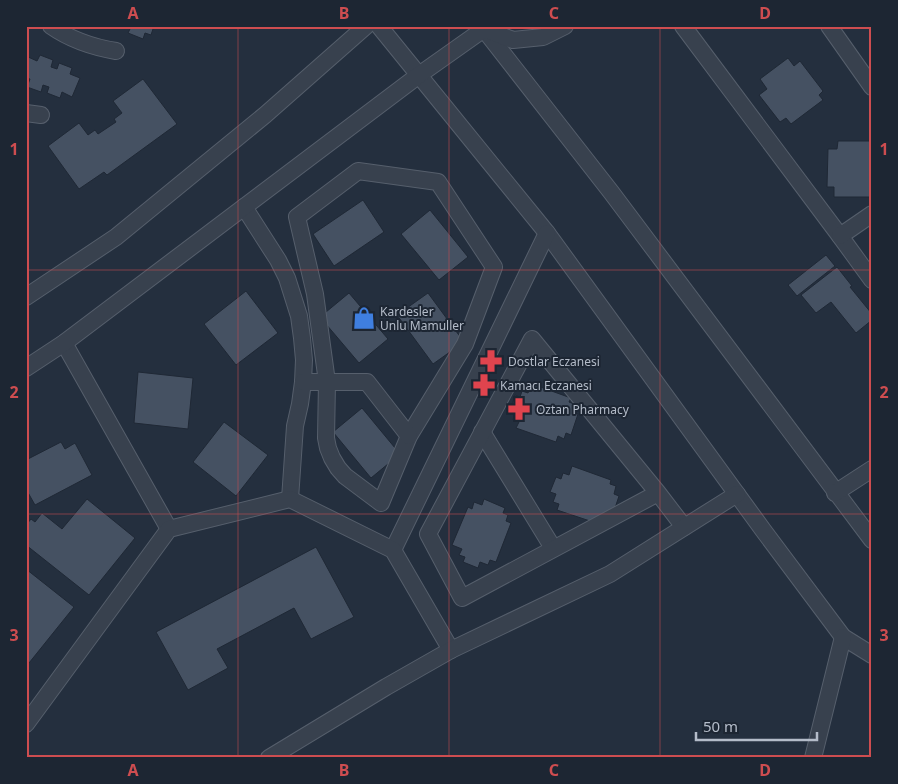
<svg xmlns="http://www.w3.org/2000/svg" width="898" height="784" font-family="'Noto Sans',sans-serif">
  <rect width="100%" height="100%" fill="#242f3e"/>
  <g fill="#455162" stroke="#1f2835">
    <polygon points="130,26 154,26 151,35 145,33 143,39 128,33 131,27"/>
    <polygon points="40,55 53,60 51,67 57,69 59,63 72,68 70,74 80,78 72,97 62,92 60,98 47,93 49,87 43,85 41,92 27,87 30,79 26,78 26,56 37,61"/>
    <polygon points="788,58 794,66 800,61 823,91 819,95 823,100 791,124 786,118 780,122 759,95 767,89 760,79"/>
    <polygon points="143,79 177,124 107,175 104,172 79,189 48,146 79,123 88,135 95,130 98,134 116,122 114,119 122,113 113,101"/>
    <polygon points="838,141 872,141 872,197 834,197 834,187 827,187 828,149 837,149"/>
    <polygon points="363,200 384,232 334,266 313,234"/>
    <polygon points="430,210 468,257 439,280 401,234"/>
    <polygon points="826,255 835,266 797,296 788,285"/>
    <polygon points="837,267 852,286 850,287 872,314 872,320 856,333 831,302 816,313 801,295"/>
    <polygon points="246,291 278,333 236,365 204,324"/>
    <polygon points="349,293 388,339 359,363 320,317"/>
    <polygon points="428,293 464,342 433,364 397,315"/>
    <polygon points="138,372 193,378 188,429 134,423"/>
    <polygon points="532,384 571,398 569,402 576,405 573,412 578,414 571,435 566,433 564,439 558,436 556,442 516,428 519,422 513,420 515,412 510,411 515,395 520,397 522,391 528,393"/>
    <polygon points="362,408 400,454 371,478 333,432"/>
    <polygon points="224,422 268,455 236,496 193,462"/>
    <polygon points="61,442 65,449 75,443 92,475 35,505 26,489 26,466 27,466 26,460"/>
    <polygon points="572,466 611,480 610,484 616,486 614,494 619,496 612,517 596,523 557,510 559,504 553,502 556,494 550,492 556,477 561,479 563,473 569,475"/>
    <polygon points="87,499 135,538 89,595 26,545 26,525 31,519 35,522 42,513 62,529"/>
    <polygon points="484,499 505,508 503,513 508,515 506,521 511,523 496,562 490,560 488,565 480,562 478,568 463,562 465,557 459,555 462,549 452,545 468,507 472,509 474,502 482,505"/>
    <polygon points="316,547 354,617 311,639 294,608 217,649 228,668 188,690 156,632"/>
    <polygon points="26,569 74,607 29,663 26,660"/>
  </g>
  <g fill="none" stroke-linecap="round" stroke-linejoin="round">
    <defs>
      <g id="minor">
        <path d="M51 26C71 40 92 47 116 51"/>
        <polyline points="379,26 547,233 763,530 843,637 872,655"/>
        <polyline points="683,26 840,236 872,280"/>
        <polyline points="829,26 872,87"/>
        <polyline points="483,28 611,192 872,540"/>
        <polyline points="26,113 41,115"/>
        <polygon points="358,171 438,182 494,267 465,344 409,436 381,503 345,476 338,468 332,458 328,448 326,438 327,382 315,294 297,217"/>
        <polyline points="244,207 278,260 287,278 299,316 302,338 304,360 303,382 300,404 295,426 290,499"/>
        <polyline points="840,236 872,214"/>
        <polyline points="26,297 116,237 265,115 366,26"/>
        <polyline points="64,343 169,529"/>
        <polyline points="26,368 64,343 419,75 484,29 513,40 543,37 565,26"/>
        <polyline points="303,382 367,382 409,436"/>
        <polyline points="482,432 553,548"/>
        <polyline points="658,493 462,598 428,534 532,339 658,493 684,527"/>
        <polyline points="835,493 872,469"/>
        <polyline points="393,550 547,233"/>
        <polyline points="26,724 169,529 290,499 393,550 451,650"/>
        <polyline points="269,758 386,687 451,650 610,574 737,494"/>
        <polyline points="813,758 843,637"/>
      </g>
    </defs>
    <use href="#minor" stroke="#565f6c" stroke-width="18"/>
    <use href="#minor" stroke="#38414e" stroke-width="16"/>
  </g>
  <path fill="none" stroke="#ce4d50" stroke-width="1" stroke-opacity="0.55" d="M238 26V758M449 26V758M660 26V758M26 270H872M26 514H872"/>
  <defs>
    <symbol id="shop-bare" viewBox="-9 -9 18 18"><path d="M-5-2.5h2.3a2.7 3.5 0 0 1 5.4 0H5L5.5 6h-11ZM-1.5-2.5h3a1.5 2.3 0 0 0-3 0Z" fill="#3f7fe0" stroke="#1d2633" stroke-width="2.5" paint-order="stroke"/></symbol>
    <symbol id="pharmacy-bare" viewBox="-9 -9 18 18"><path d="M-2-6h4v4h4v4h-4v4h-4v-4h-4v-4h4Z" fill="#e0444e" stroke="#1d2633" stroke-width="2.5" paint-order="stroke"/></symbol>
  </defs>
  <g fill-rule="evenodd">
    <use href="#shop-bare" x="348" y="302" width="32" height="32"/>
    <use href="#pharmacy-bare" x="475" y="345" width="32" height="32"/>
    <use href="#pharmacy-bare" x="468" y="369" width="32" height="32"/>
    <use href="#pharmacy-bare" x="503" y="393" width="32" height="32"/>
  </g>
  <g text-anchor="middle" dominant-baseline="central" stroke-width="4" stroke-linejoin="round" paint-order="stroke">
    <g font-size="12" fill="#b4bcc9" stroke="#1d2633" text-anchor="start">
      <text x="380" y="311">Kardesler<tspan x="380" dy="14">Unlu Mamuller</tspan></text>
      <text x="508" y="361">Dostlar Eczanesi</text>
      <text x="500" y="385">Kamacı Eczanesi</text>
      <text x="536" y="409">Oztan Pharmacy</text>
    </g>
  </g>
  <rect width="898" height="784" fill="none" stroke="#1d2633" stroke-width="55"/>
  <path d="M696 732v8h121v-8" fill="none" stroke="#b4bcc9" stroke-width="2.5"/>
  <text x="703" y="732" font-size="15" fill="#b4bcc9" stroke="#1d2633" stroke-width="4" paint-order="stroke">50 m</text>
  <rect x="28" y="28" width="842" height="728" fill="none" stroke="#ce4d50" stroke-width="2"/>
  <g font-size="16" text-anchor="middle" font-weight="bold" fill="#ce4d50">
    <text x="133" y="19">A</text>
    <text x="344" y="19">B</text>
    <text x="554" y="19">C</text>
    <text x="765" y="19">D</text>
    <text x="14" y="155">1</text>
    <text x="884" y="155">1</text>
    <text x="14" y="398">2</text>
    <text x="884" y="398">2</text>
    <text x="14" y="641">3</text>
    <text x="884" y="641">3</text>
    <text x="133" y="776">A</text>
    <text x="344" y="776">B</text>
    <text x="554" y="776">C</text>
    <text x="765" y="776">D</text>
  </g>
</svg>
